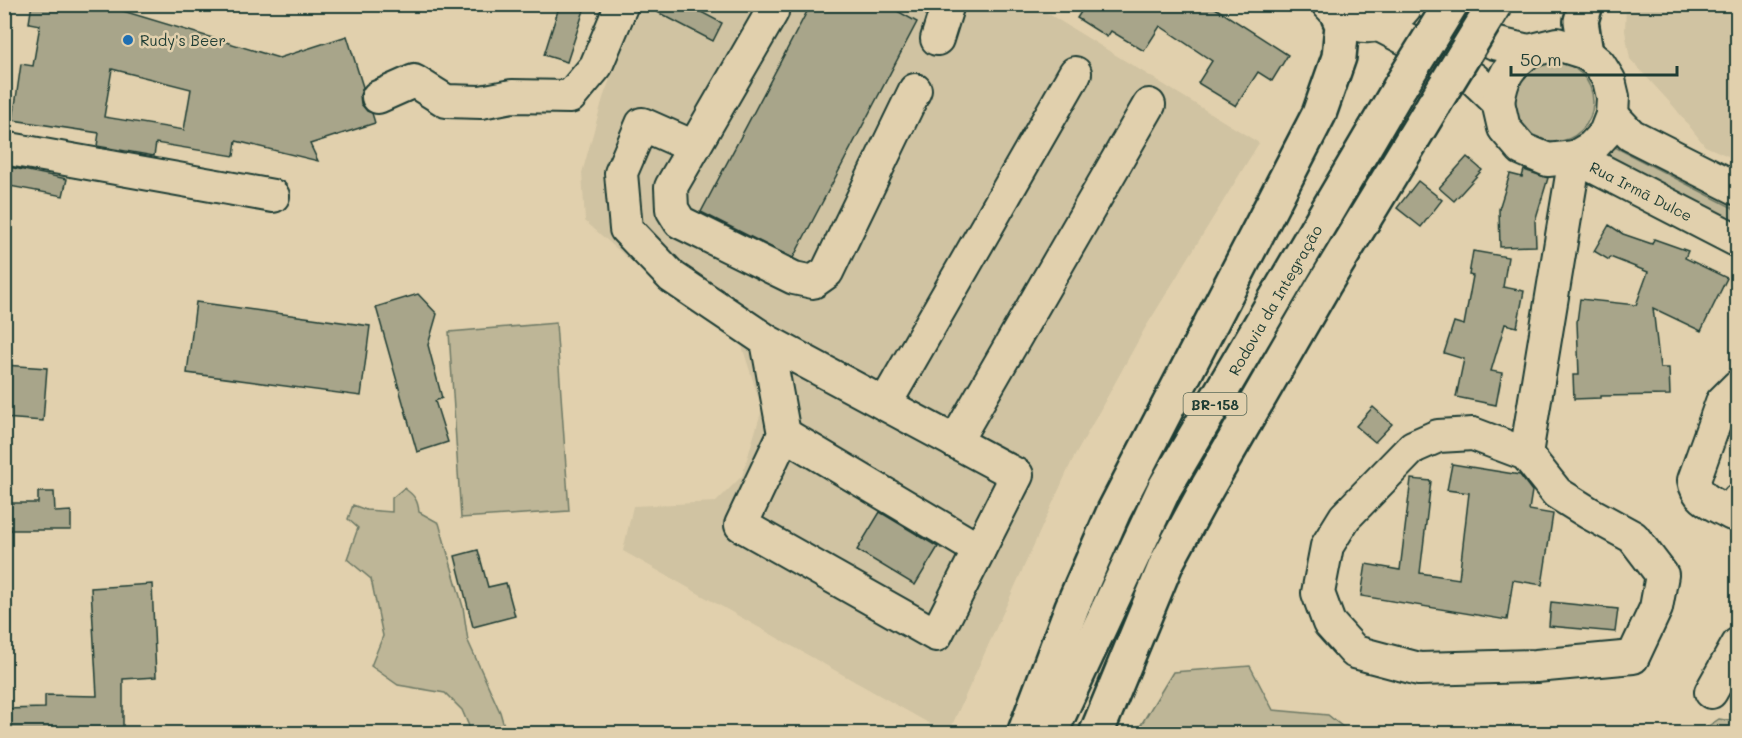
<svg xmlns="http://www.w3.org/2000/svg" width="1742" height="738" font-family="Mali,sans-serif">
  <rect width="100%" height="100%" fill="#e1d0ad"/>
  <filter id="ink" filterUnits="userSpaceOnUse"><feTurbulence type="fractalNoise" baseFrequency=".0167" numOctaves="2"/><feDisplacementMap in="SourceGraphic" scale="12" xChannelSelector="R" yChannelSelector="G"/><feConvolveMatrix kernelMatrix="1 2 1 2 8 2 1 2 1" color-interpolation-filters="sRGB"/></filter>
  <g filter="url(#ink)">
    <g fill="#d0c3a2">
      <polygon points="643,4 1034,5 1259,143 1144,330 1071,463 948,734 623,551 633,506 716,502 742,476 762,409 742,346 718,321 664,290 585,221 582,173 603,98 617,60"/>
      <polygon points="1626,5 1737,5 1737,160 1705,146 1675,108 1630,59 1625,31"/>
    </g>
    <g fill="#beb697" stroke="#6e7a66" stroke-width="1.5">
      <circle cx="1553" cy="102" r="40"/>
      <polygon points="1613,146 1737,210 1737,226 1607,159"/>
      <polygon points="556,323 569,511 461,518 449,332"/>
      <path d="M404 488C414 495 418 500 419 512L439 523 463 607 468 641 500 712 506 733H472L462 710 445 693 398 685 371 666 383 636 371 579 347 559 358 528 348 519 353 505 366 510 392 512V498Z"/>
      <polygon points="1250,666 1273,710 1328,715 1343,727 1362,733 1136,733 1173,672"/>
      <polygon points="1719,719 1737,722 1737,733 1702,733 1704,729"/>
    </g>
    <g fill="#a8a58a" stroke="#1f3d34" stroke-width="1.5" fill-rule="evenodd">
      <path d="M32 4H100L279 58 347 36 363 87 360 95 361 104 367 111 372 113 375 123 310 144 318 161 236 141 234 156 156 143 154 156 97 146 99 133 13 120 21 64 33 66 40 25 29 23ZM112 69 191 89 184 130 104 117Z"/>
      <polygon points="560,4 586,4 567,62 544,55"/>
      <polygon points="642,4 686,4 722,23 713,41"/>
      <polygon points="811,4 885,4 917,22 793,258 701,212"/>
      <polygon points="1086,4 1209,4 1288,55 1272,81 1258,72 1236,106 1198,83 1212,61 1160,26 1144,51 1111,31 1107,37 1077,18"/>
      <polygon points="1467,157 1482,170 1454,201 1439,188"/>
      <polygon points="4,166 67,179 63,196 4,185"/>
      <polygon points="1524,170 1548,178 1535,221 1536,246 1500,247 1499,209 1510,174 1522,177"/>
      <polygon points="1418,181 1442,200 1421,227 1397,208"/>
      <polygon points="1609,225 1623,234 1652,244 1654,239 1688,251 1685,258 1727,278 1701,331 1653,308 1660,368 1669,368 1670,395 1600,396 1600,398 1574,399 1573,375 1579,375 1577,322 1580,299 1636,305 1648,272 1610,257 1609,260 1594,251"/>
      <polygon points="1473,251 1508,257 1503,287 1524,291 1517,327 1505,324 1491,371 1502,373 1496,405 1456,397 1464,359 1444,353 1454,322 1464,325 1473,276 1469,275"/>
      <polygon points="418,294 437,314 428,345 442,398 435,401 448,442 417,452 376,307"/>
      <polygon points="196,302 370,326 361,396 187,373"/>
      <polygon points="4,365 47,368 43,421 4,418"/>
      <polygon points="1373,407 1392,424 1375,442 1356,426"/>
      <polygon points="1452,464 1520,475 1532,491 1529,510 1553,514 1542,585 1513,580 1507,620 1361,596 1366,564 1400,570 1411,479 1431,481 1420,573 1459,579 1469,493 1447,490"/>
      <polygon points="38,492 54,492 55,512 71,511 71,530 4,530 4,503 38,503"/>
      <polygon points="880,512 938,547 915,585 857,550"/>
      <polygon points="478,550 488,587 506,583 515,616 473,627 455,556"/>
      <polygon points="152,584 156,677 123,679 123,734 4,732 4,709 45,708 45,695 97,696 91,588"/>
      <polygon points="1551,602 1618,609 1615,632 1549,626"/>
    </g>
    <g fill="none" stroke-linecap="round" stroke-linejoin="round">
      <defs>
        <g id="minor">
          <polyline points="767,4 772,12 671,187 672,209 680,222 794,278 813,282 827,272 915,90"/>
          <path d="M1328 4C1348 26 1368 34 1394 17 1400 13 1404 11 1407 4"/>
          <polyline points="1431,4 1494,43 1529,51 1557,44 1586,53 1599,64 1609,80 1613,97 1612,115 1605,133 1592,147 1575,157"/>
          <polyline points="1381,26 1410,41 1474,79 1498,102 1504,128 1522,149 1548,160 1575,157 1738,241"/>
          <polyline points="937,39 948,4"/>
          <polyline points="378,97 414,81 446,101 481,102 512,96 570,97 596,66 622,4"/>
          <path d="M1498 102C1503 75 1507 68 1529 51"/>
          <polyline points="1612,115 1631,135 1738,189"/>
          <polyline points="694,147 642,124 621,173 626,229 672,277 767,341 1017,475 936,635 741,525 784,434 767,341"/>
          <polyline points="4,148 273,196"/>
          <path d="M1738 386 1722 402 1694 480C1697 500 1715 504 1732 514L1738 500"/>
          <polyline points="885,404 1075,73"/>
          <polyline points="784,434 979,550"/>
          <polygon points="1473,434 1526,454 1557,493 1589,513 1633,537 1662,575 1656,608 1633,657 1536,666 1419,669 1355,652 1329,623 1318,593 1327,546 1345,517 1413,447 1438,436"/>
          <polyline points="955,442 1149,105"/>
          <polyline points="1526,454 1575,157"/>
          <polyline points="1711,692 1738,644"/>
        </g>
        <g id="highway">
          <polyline points="1586,53 1581,21 1586,4"/>
          <polyline points="1024,734 1072,607 1114,511 1319,114 1339,57 1342,25 1338,16"/>
          <polyline points="1050,734 1164,489 1401,85"/>
          <polyline points="1096,734 1167,562 1207,488 1324,285 1434,104"/>
        </g>
      </defs>
      <use href="#minor" stroke="#1f3d34" stroke-width="36"/>
      <use href="#highway" stroke="#1f3d34" stroke-width="38"/>
      <use href="#minor" stroke="#e1d0ad" stroke-width="32"/>
      <use href="#highway" stroke="#e1d0ad" stroke-width="33"/>
      <defs>
        <g id="highway-bridge">
          <polyline points="1401,85 1451,4"/>
          <polyline points="1434,104 1495,4"/>
        </g>
      </defs>
      <use href="#highway-bridge" stroke="#1f3d34" stroke-width="38" stroke-linecap="butt"/>
      <use href="#highway-bridge" stroke="#e1d0ad" stroke-width="33"/>
    </g>
  </g>
  <circle fill="#1f6fb2" stroke="#e1d0ad" stroke-width="2" cx="128" cy="40" r="6"/>
  <g text-anchor="middle" dominant-baseline="central" stroke-width="5" stroke-linejoin="round" paint-order="stroke">
    <rect fill="#e1d0ad" stroke="#596958" stroke-width="1.5" x="1183.5" y="393" width="63" height="22" rx="4.5"/>
    <g font-size="14" font-weight="bold" fill="#1f3d34">
      <text x="1215" y="404">BR-158</text>
    </g>
    <g font-size="15" fill="#1f3d34" stroke="#e1d0ad" text-anchor="start">
      <text x="140" y="40">Rudy's Beer</text>
    </g>
    <g font-size="15" fill="#1f3d34" stroke="#e1d0ad">
      <text transform="translate(1641 191) rotate(27)">Rua Irmã Dulce</text>
      <text transform="translate(1275 300) rotate(-60)">Rodovia da Integração</text>
    </g>
  </g>
  <rect width="1742" height="738" fill="none" stroke="#e1d0ad" stroke-width="24"/>
  <rect x="12" y="12" width="1718" height="714" fill="none" stroke="#1f3d34" stroke-width="2" filter="url(#ink)"/>
  <path d="M1511 66v9h166v-9" fill="none" stroke="#1f3d34" stroke-width="3"/>
  <text x="1520" y="66" font-size="18" fill="#1f3d34" stroke="#e1d0ad" stroke-width="4.5" paint-order="stroke">50 m</text>
</svg>
